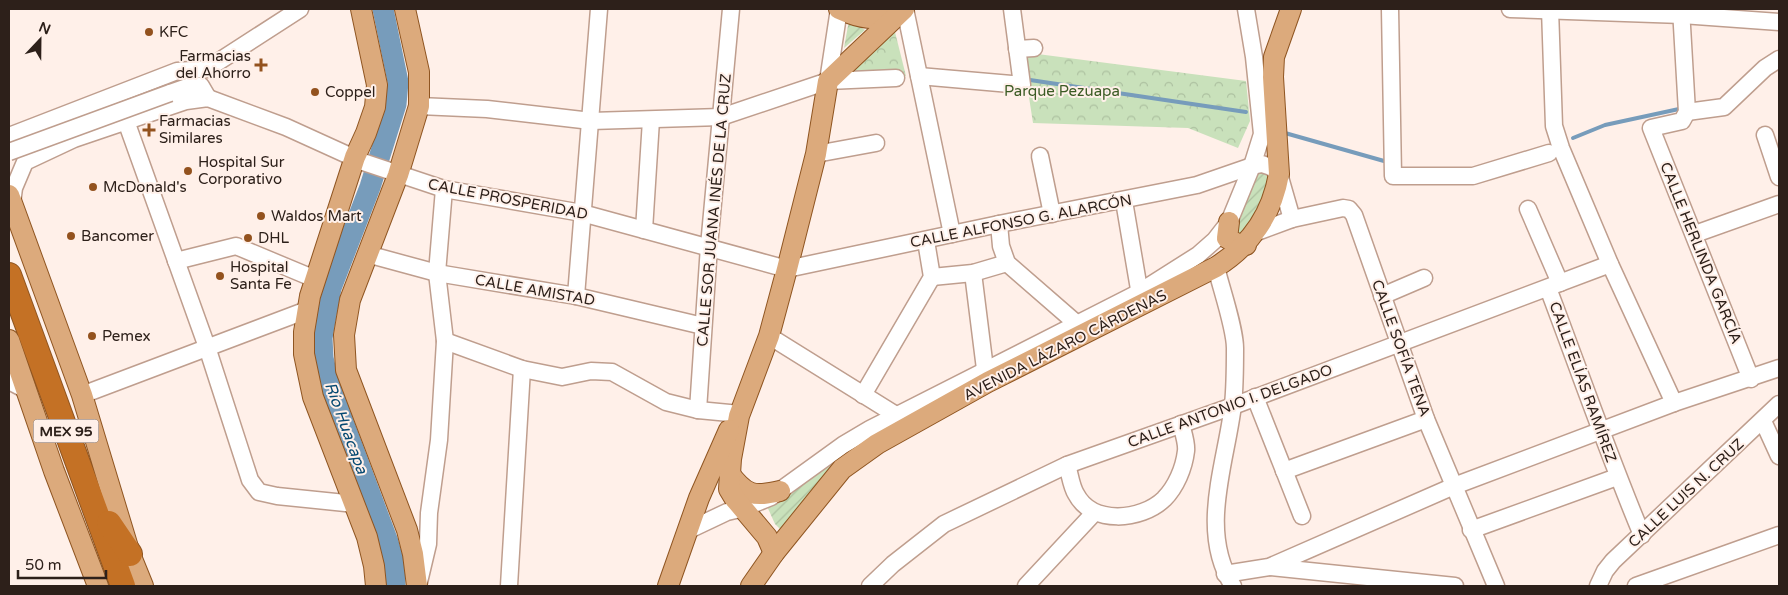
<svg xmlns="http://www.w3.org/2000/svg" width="1788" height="595" font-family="'Varela Round',sans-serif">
  <defs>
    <pattern id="park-crowns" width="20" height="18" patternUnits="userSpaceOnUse" patternTransform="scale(1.25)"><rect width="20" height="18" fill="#c9e1bb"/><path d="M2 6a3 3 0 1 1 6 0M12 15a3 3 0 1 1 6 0" fill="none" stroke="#adc1a0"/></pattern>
    <pattern id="garden-furrows" width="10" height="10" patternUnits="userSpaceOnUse" patternTransform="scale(1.25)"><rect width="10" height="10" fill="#c9e1bb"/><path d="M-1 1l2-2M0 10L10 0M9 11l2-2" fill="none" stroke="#adc1a0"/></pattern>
  </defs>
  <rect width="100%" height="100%" fill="#fff0e9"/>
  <g fill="url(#park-crowns)">
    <polygon points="895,32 906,76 843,88 842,78"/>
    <polygon points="1022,52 1246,81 1250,121 1238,148 1188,128 1033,123"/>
  </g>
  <g fill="url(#garden-furrows)">
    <polygon points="849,20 865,30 844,48"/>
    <polygon points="1259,171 1267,171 1271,177 1270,184 1250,227 1235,238 1235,221 1255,176"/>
    <polygon points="848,450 782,531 775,524 766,504"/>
  </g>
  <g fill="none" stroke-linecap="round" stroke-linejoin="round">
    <g stroke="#779cbb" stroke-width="4">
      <polyline points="1030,80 1246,112"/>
      <polyline points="1285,133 1384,161"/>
      <polyline points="1573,138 1605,125 1679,109"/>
    </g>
    <polyline stroke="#779cbb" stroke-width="21" points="383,9 398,82 396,104 370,187 331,288 322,338 323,358 329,384 388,542 395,567 395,586"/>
    <defs>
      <g id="minor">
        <polyline points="905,9 952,234"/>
        <polyline points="1390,9 1393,176 1473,176 1549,153"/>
        <polyline points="1510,9 1682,15 1779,22"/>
        <polyline points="1550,9 1554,126 1561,148 1610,264 1674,403"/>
        <polyline points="1681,9 1687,112 1682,121 1651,128 1751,379"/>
        <polyline points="1017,49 1034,48"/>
        <polyline points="919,76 1022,85 1012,9"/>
        <polyline points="828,81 839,9"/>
        <polyline points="170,93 190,86 201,86 208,98"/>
        <polyline points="419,106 487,109 591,121 721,117 828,81 896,78"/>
        <polyline points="1687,112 1724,107 1765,68 1779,59"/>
        <polyline points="126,121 207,347 250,480 259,492 277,496 355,504"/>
        <polyline points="1765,135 1779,177"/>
        <polyline points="9,136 177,71 207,69 300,9"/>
        <polyline points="816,154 876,143"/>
        <polyline points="1040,156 1052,214"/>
        <polyline points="1124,201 1141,301"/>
        <polyline points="12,203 14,188 25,162 74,139 186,101 208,98 286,127 363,162 444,189 582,213 787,269 999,224 1197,185 1252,166 1262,164 1271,167 1279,174 1292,219"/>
        <polyline points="1528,209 1560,283"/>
        <polyline points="999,224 1001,246 1007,263 1076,323"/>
        <polyline points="644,230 651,120"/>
        <polyline points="1257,232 1292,219 1343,208 1349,209 1354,215 1426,419 1496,586"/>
        <polyline points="1695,234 1779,204"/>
        <polyline points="367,254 437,273 576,296 703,326"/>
        <polyline points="176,261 236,246 315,279"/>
        <path d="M1216 267C1221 288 1235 328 1235 348 1235 367 1235 386 1233 405 1226 464 1198 531 1233 586"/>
        <polyline points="973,273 985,369"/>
        <polyline points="932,277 973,273 1007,263"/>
        <path d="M1548 288C1579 370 1608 454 1642 535"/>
        <polyline points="576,296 599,9"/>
        <polyline points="1382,296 1424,278"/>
        <polyline points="769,336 896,415"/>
        <polyline points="445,341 522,369 562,377 591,371 612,372 666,402 698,410 740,414"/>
        <polyline points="9,381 28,391"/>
        <polyline points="82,395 307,310"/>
        <polyline points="863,395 932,277 926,241"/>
        <polyline points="1255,397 1302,516"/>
        <polyline points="698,410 709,246 731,9"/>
        <polyline points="1763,421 1779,456"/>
        <path d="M1067 465C1070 474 1071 486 1076 494 1092 525 1141 521 1164 499 1176 487 1184 468 1186 451 1187 443 1183 432 1181 424"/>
        <polyline points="1284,471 1426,419"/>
        <polyline points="689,530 727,512 744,508 771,497 843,445 870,429 1138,293 1198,255 1215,240 1229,222 1252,166 1262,134 1254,57 1246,9"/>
        <polyline points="1471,530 1617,477"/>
        <polyline points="1270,567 1455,586"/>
        <polyline points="1225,574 1269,567 1454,486 1674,403 1779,368"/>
        <polyline points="419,582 428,544 429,513 439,440 445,341 437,273 444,189"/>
        <polyline points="509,586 522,369"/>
        <polyline points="870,586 893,564 944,524 1067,465 1233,406 1610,264"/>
        <polyline points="1026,586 1094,513"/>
        <polyline points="1598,586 1605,571 1613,561 1779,404"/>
        <polyline points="1636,586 1779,535"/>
      </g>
      <g id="major">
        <polyline points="361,9 377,85 375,107 366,133 355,157 310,296 304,332 304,354 313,397 367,537 374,566 376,586"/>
        <polyline points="405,9 419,72 419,106 398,175 350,300 344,335 346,370 407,530 413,554 417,586"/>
        <path d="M839 9C861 19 875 21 897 14"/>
        <polyline points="9,195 82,395 130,554 143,586"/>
        <polyline points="1229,222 1227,238 1239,245 1246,245"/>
        <polyline points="9,340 54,471 98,586"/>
        <path d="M729 473C746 496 754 497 780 491"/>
        <polyline points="774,553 767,537 735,499 729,489 731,459 739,416 769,336 787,269 816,154 828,81 904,9"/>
        <polyline points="668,586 699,498 729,430"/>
        <path d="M751 586 774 553 842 469 877 444 988 382 1216 267C1250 246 1272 214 1279 174L1273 77 1274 57 1291 9"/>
      </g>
      <g id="highway">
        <polyline points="9,275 123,586"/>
        <polyline points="109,523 130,554"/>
      </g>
    </defs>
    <use href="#minor" stroke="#bf9e8e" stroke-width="19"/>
    <use href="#major" stroke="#8f5521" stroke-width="22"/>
    <use href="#highway" stroke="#8f5521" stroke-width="26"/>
    <use href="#minor" stroke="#fff" stroke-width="16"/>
    <use href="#major" stroke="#dcaa7c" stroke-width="20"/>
    <use href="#highway" stroke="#c47125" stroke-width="24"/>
    <defs>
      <polyline id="minor-bridge" points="9,152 170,93"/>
    </defs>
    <use href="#minor-bridge" stroke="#bf9e8e" stroke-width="19" stroke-linecap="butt"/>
    <use href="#minor-bridge" stroke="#fff" stroke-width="16"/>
  </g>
  <g fill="#93521e" stroke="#fff0e9" stroke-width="2">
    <circle cx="149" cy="32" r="5"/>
    <path d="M258.5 57.5h5v5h5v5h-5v5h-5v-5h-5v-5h5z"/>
    <circle cx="315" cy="92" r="5"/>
    <path d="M146.5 122.5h5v5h5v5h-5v5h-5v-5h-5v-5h5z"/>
    <circle cx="188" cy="171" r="5"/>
    <circle cx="93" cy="187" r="5"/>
    <circle cx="261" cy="216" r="5"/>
    <circle cx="71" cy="236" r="5"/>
    <circle cx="248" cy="238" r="5"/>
    <circle cx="220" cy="276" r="5"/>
    <circle cx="92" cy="336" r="5"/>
  </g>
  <g text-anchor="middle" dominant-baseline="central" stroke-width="4" stroke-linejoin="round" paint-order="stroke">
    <rect fill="#fff0e9" stroke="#6c5e58" stroke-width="1" x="33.5" y="419.5" width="65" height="23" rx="4"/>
    <g font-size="14" font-weight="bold" fill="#2d201a">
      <text x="66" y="431">MEX 95</text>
    </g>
    <g font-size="15" fill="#2d201a" stroke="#fff0e9" text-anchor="start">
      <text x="159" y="32">KFC</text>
      <text x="251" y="56" text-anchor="end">Farmacias<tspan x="251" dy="17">del Ahorro</tspan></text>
      <text x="325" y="92">Coppel</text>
      <text x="159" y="121">Farmacias<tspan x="159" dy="17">Similares</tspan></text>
      <text x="198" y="162">Hospital Sur<tspan x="198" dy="17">Corporativo</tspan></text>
      <text x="103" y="187">McDonald's</text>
      <text x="271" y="216">Waldos Mart</text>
      <text x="81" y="236">Bancomer</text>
      <text x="258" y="238">DHL</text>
      <text x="230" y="267">Hospital<tspan x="230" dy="17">Santa Fe</tspan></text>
      <text x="102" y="336">Pemex</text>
    </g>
    <g font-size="15" fill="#3b5b24" stroke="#fff0e9">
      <text x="1062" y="91">Parque Pezuapa</text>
    </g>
    <g font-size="15" fill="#2d201a" stroke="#fff0e9">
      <text transform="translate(508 199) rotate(11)">CALLE PROSPERIDAD</text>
      <text transform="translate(714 210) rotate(-85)">CALLE SOR JUANA INÉS DE LA CRUZ</text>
      <text transform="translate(1021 221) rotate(-11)">CALLE ALFONSO G. ALARCÓN</text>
      <text transform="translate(1701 253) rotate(68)">CALLE HERLINDA GARCÍA</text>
      <text transform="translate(535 290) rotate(10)">CALLE AMISTAD</text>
      <text transform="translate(1065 345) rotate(-27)">AVENIDA LÁZARO CÁRDENAS</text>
      <text transform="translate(1401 348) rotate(70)">CALLE SOFÍA TENA</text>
      <text transform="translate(1583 382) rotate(70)">CALLE ELÍAS RAMÍREZ</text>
      <text transform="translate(1230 406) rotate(-20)">CALLE ANTONIO I. DELGADO</text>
      <text transform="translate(1686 493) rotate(-43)">CALLE LUIS N. CRUZ</text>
    </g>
    <g font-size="16" font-style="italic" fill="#064972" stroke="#fff0e9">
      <text transform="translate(346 428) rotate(70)">Río Huacapa</text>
    </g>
  </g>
  <rect width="1788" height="595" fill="none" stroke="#2d201a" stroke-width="20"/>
  <g transform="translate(40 40) rotate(22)" stroke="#fff0e9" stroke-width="4" paint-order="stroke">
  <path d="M0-4L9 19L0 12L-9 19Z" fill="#2d201a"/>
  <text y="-8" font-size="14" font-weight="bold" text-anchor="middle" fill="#2d201a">N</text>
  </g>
  <path d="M18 570v8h88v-8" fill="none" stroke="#2d201a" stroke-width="2.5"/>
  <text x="25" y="570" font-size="15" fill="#2d201a" stroke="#fff0e9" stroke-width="4" paint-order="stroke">50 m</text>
</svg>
